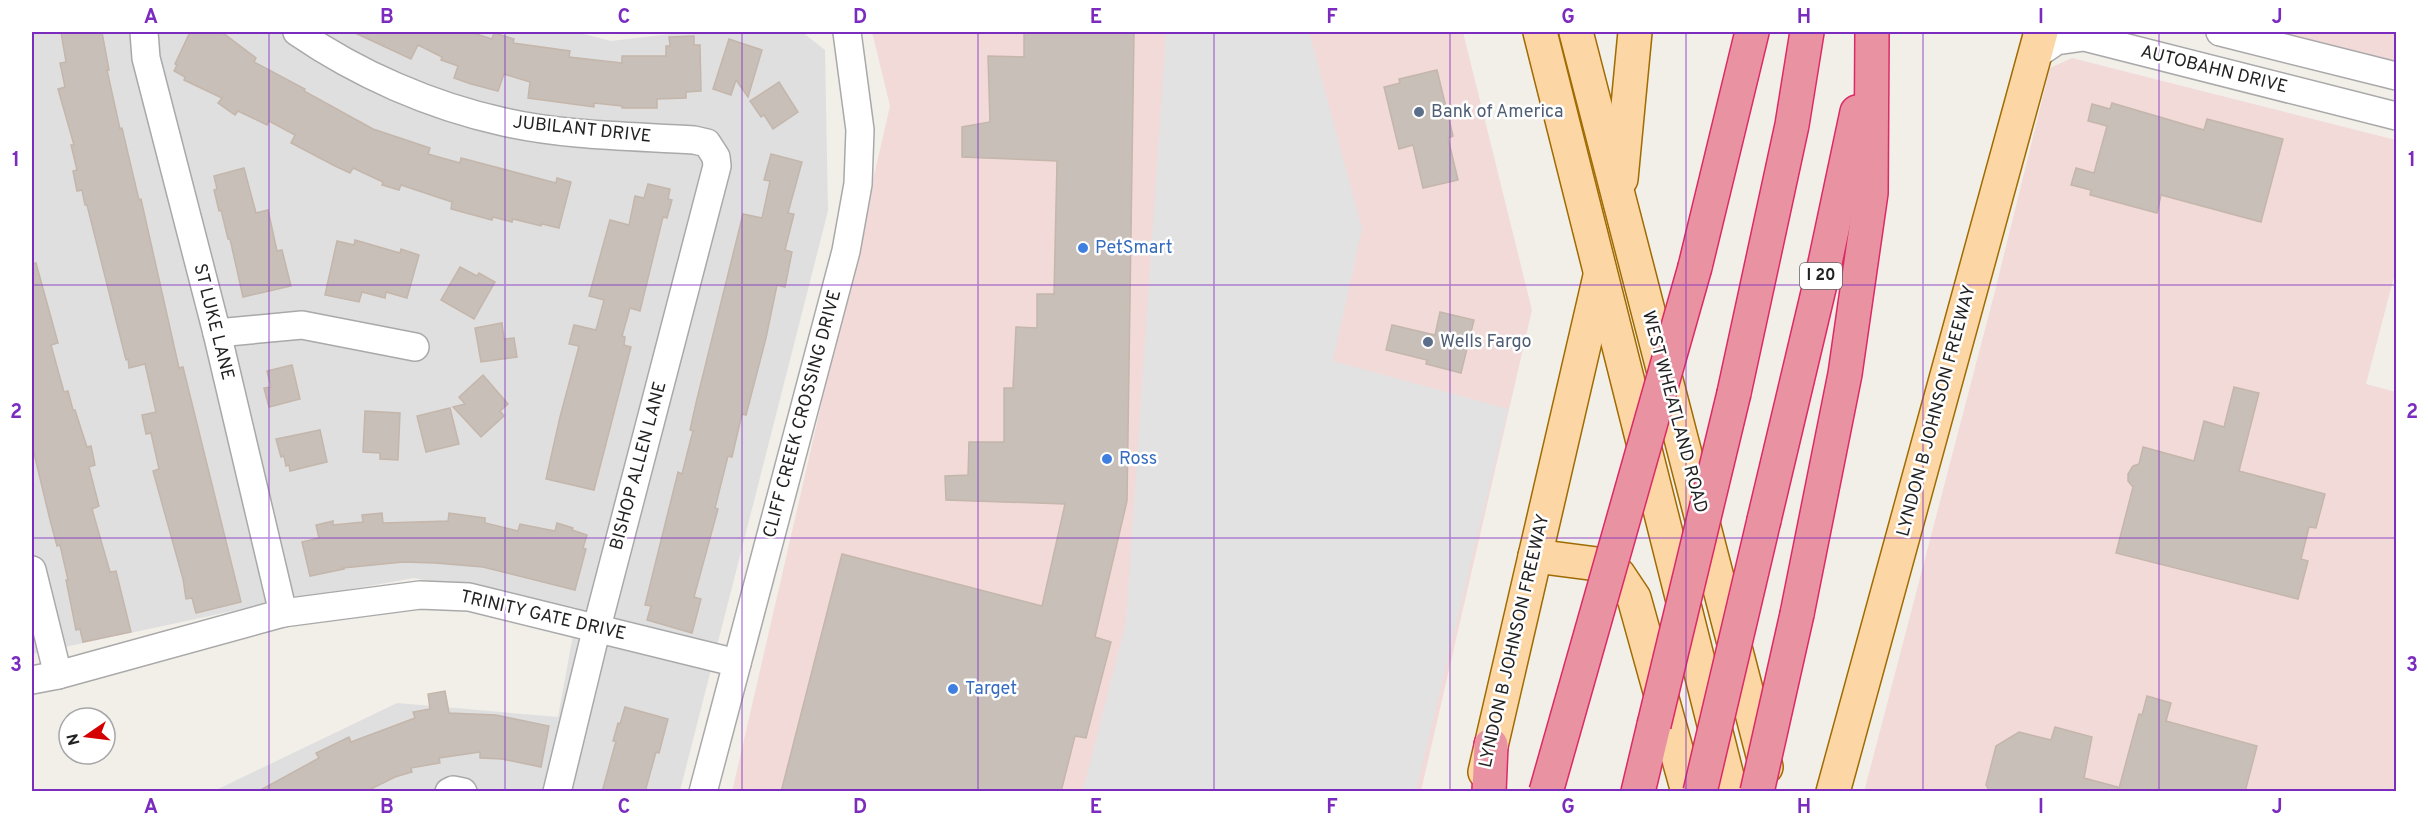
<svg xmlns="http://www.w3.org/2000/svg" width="2428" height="823" font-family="Overpass,sans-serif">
  <rect width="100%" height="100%" fill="#f2efe9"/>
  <polygon fill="#e0dfdf" points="32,32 576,32 611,41 688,32 802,32 825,50 828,211 680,791 214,791 397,703 558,717 578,608 414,578 261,605 32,654"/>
  <g fill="#f2dad9">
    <polygon points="872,32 1463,32 1532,310 1421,791 732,792 890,106"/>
    <polygon points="2253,32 2396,32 2396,68"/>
    <polygon points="2072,58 2396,140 2396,269 2366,384 2396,392 2396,791 1864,792 1995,291 2050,68"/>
  </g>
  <polygon fill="#e2e2e2" points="1166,32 1309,32 1362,229 1333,361 1508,409 1416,791 1083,791 1126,622"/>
  <g fill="#c7bfb8" stroke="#c4b6ab" stroke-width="1.5">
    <polygon points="61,32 102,32 109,70 107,70 120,129 122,128 139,200 141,199 179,368 183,367 241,602 196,613 192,598 186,599 183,579 153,471 159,469 151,433 146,434 142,415 156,412 145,364 129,368 128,359 126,360 87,205 85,205 82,190 77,191 73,171 77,170 71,145 74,145 58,89 65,87 60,63 66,62"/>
    <polygon points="190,32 223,33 256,58 254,62 305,89 304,91 373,129 430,148 428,154 460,163 461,158 556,183 557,178 571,182 559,228 542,224 541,226 513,219 512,222 493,217 492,220 451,209 452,202 401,185 399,190 382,185 383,182 353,168 350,173 335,166 291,143 295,135 269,121 267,125 238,111 235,115 218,103 222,98 184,80 185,77 174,71 177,65 175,64"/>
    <polygon points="353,32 470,32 492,39 494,33 514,39 513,43 570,51 569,57 622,63 622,56 666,56 666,46 670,46 669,37 694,36 694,45 700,45 701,91 686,92 686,98 657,99 657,108 622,108 622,106 594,103 594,107 528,98 530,82 504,74 498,91 471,84 454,78 458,66 441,60 442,57 418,45 411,59"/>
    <polygon points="1024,32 1134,32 1127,501 1095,637 1111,642 1086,738 1075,736 1061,792 781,792 842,554 1042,606 1065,504 946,500 945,476 968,475 969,442 1004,442 1004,388 1013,388 1016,327 1037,328 1037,294 1054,294 1057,161 962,157 962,127 990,122 988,56 1024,57"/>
    <polygon points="729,39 762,50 748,97 736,80 731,95 713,89"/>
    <polygon points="1437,70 1453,136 1448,138 1458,180 1423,188 1413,145 1399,149 1384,87 1400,83 1399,79"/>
    <polygon points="779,82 798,112 773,129 764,115 761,117 750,101"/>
    <polygon points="2112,103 2204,130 2207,119 2283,139 2261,222 2161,195 2157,213 2090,195 2091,190 2071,185 2076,168 2094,173 2107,126 2088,121 2092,104 2110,109"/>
    <polygon points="771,154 802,162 788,213 794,214 785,250 792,252 785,287 777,285 766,338 746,415 742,414 732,457 728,456 715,508 718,509 694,597 701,599 692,633 647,620 651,606 645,605 678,472 682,474 689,446 693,431 690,430 696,403 743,214 762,218 770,181 764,180"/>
    <polygon points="244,168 256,213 268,210 277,251 282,250 291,286 243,297 230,239 228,239 221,210 219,211 214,190 217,189 214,176"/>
    <polygon points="648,184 670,189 668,199 672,200 667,218 663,217 640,311 630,308 622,336 625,337 624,345 631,347 594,490 546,479 560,417 579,346 569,344 574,325 596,330 604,300 589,296 610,220 629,225 635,196 644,198"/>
    <polygon points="355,240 400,253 401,249 419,255 407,298 386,292 385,298 362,292 359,302 325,295 337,241 354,245"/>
    <polygon points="36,263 58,343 51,345 64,392 68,391 73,410 75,410 87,447 91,446 95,465 89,467 99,506 92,509 110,572 116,571 131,632 83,642 80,629 76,630 66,580 68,580 60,545 57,546 50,520 32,445 32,264"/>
    <polygon points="460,267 477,276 479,273 495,282 474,319 441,300"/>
    <polygon points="1440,312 1474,320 1461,373 1426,364 1427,360 1386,350 1392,325 1435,335"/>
    <polygon points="502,323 504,339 514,338 517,357 481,362 475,328"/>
    <polygon points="292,365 300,399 269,407 264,388 271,387 267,371"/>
    <polygon points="483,375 508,404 500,411 504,416 481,437 453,407 465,404 459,397"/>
    <polygon points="2234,387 2259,393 2239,471 2325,494 2316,528 2309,527 2301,559 2308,561 2298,599 2116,553 2133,487 2128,481 2128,474 2133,466 2139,464 2143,447 2194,461 2204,421 2224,427"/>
    <polygon points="450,408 459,444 426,452 417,416"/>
    <polygon points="365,411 400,413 398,460 380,459 380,453 363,452"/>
    <polygon points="320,430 327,462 290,471 289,465 286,466 284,456 281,457 276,439"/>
    <polygon points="382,513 383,523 448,521 449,513 485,518 485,523 518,531 520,524 555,531 557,523 573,528 572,530 587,535 583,548 586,549 575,590 483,567 435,563 403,562 343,568 344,569 310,576 302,542 319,538 316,525 333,521 333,525 363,522 362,515"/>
    <polygon points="445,691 449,713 496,715 549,726 541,767 502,759 480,758 480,752 439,758 440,763 411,768 412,772 395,777 365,792 257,792 319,758 316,753 349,737 351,742 415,718 413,712 430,709 428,694"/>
    <polygon points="2147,696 2171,703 2166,721 2257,746 2245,792 2118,792 2139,714 2142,715"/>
    <polygon points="625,707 668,719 659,753 656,752 645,792 602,792 616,741 613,741 618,723 620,724"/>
    <polygon points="2055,727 2092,737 2084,778 2118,787 2117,792 1990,792 1986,785 1996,746 2019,732 2051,740"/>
  </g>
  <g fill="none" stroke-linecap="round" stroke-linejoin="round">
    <defs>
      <g id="minor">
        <polyline points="144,32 146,58 217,333 283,613"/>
        <path d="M297 32C358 74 431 106 504 122 566 136 631 136 694 140L707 143 716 157 717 166 597 627 557 792"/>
        <polyline points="2220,32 2396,76"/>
        <polyline points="2034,56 2056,41 2084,37 2396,116"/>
        <polyline points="217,333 302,325 415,347"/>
        <polyline points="32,570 58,675"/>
        <polyline points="32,680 58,675 283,613 420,595 469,597 737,663"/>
        <polyline points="449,792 453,790 463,792"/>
        <polyline points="703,792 846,251 858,184 860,130 847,32"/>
      </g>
      <g id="major">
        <polyline points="1540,32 1731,792"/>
        <polyline points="1576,32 1766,767"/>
        <polyline points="1621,179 1635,32"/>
        <polyline points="1535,556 1597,564 1618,574 1634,598 1688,792"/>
        <polyline points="1485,772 1600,276"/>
        <polyline points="1833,792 2041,32"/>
      </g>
      <g id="highway">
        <polyline points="1695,267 1752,32"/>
        <polyline points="1734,393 1792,125 1807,32"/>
        <polyline points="1764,520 1825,263 1857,112"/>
        <polyline points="1797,614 1845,374 1871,193 1872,32"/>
        <polyline points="1489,792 1491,745"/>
        <polyline points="1638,792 1654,725"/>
      </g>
    </defs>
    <use href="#minor" stroke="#a9a9a9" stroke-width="30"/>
    <use href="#major" stroke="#a06b00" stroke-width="36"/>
    <use href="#highway" stroke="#dc2a67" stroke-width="36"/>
    <use href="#minor" stroke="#fff" stroke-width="27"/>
    <use href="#major" stroke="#fcd6a4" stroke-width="33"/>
    <use href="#highway" stroke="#e892a2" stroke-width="33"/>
    <defs>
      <g id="highway-bridge">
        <polyline points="1654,725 1734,393"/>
        <polyline points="1546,792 1695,267"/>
        <polyline points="1700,792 1764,520"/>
        <polyline points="1757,792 1797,614"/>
      </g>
    </defs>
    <use href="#highway-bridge" stroke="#dc2a67" stroke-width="36" stroke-linecap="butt"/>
    <use href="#highway-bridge" stroke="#e892a2" stroke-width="33"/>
  </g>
  <path fill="none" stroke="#7b2cbf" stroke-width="1.5" stroke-opacity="0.55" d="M269 32V792M505 32V792M742 32V792M978 32V792M1214 32V792M1450 32V792M1686 32V792M1923 32V792M2159 32V792M32 285H2396M32 538H2396"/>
  <g fill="#5c6f8a" stroke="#fff" stroke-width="2">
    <circle cx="1419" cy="112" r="6"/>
    <circle cx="1428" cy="342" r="6"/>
  </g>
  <g fill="#3f7fe0" stroke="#fff" stroke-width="2">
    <circle cx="1083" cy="248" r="6"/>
    <circle cx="1107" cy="459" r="6"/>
    <circle cx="953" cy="689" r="6"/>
  </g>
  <g text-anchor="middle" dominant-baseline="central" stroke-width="5" stroke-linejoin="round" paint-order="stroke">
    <rect fill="#fff" stroke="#646464" stroke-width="1.5" x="1800" y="263" width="42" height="26" rx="4.5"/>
    <g font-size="16" font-weight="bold" fill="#222">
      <text x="1821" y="276">I 20</text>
    </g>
    <g font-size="18" fill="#222" stroke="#fff">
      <text transform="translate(2214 70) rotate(14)">AUTOBAHN DRIVE</text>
      <text transform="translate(582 130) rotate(6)">JUBILANT DRIVE</text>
      <text transform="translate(213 322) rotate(76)">ST LUKE LANE</text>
      <text transform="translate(1937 411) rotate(-75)">LYNDON B JOHNSON FREEWAY</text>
      <text transform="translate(1674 412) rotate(75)">WEST WHEATLAND ROAD</text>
      <text transform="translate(803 414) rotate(-75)">CLIFF CREEK CROSSING DRIVE</text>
      <text transform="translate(639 466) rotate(-75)">BISHOP ALLEN LANE</text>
      <text transform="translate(543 616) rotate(13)">TRINITY GATE DRIVE</text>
      <text transform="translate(1515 641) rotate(-77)">LYNDON B JOHNSON FREEWAY</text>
    </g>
    <g font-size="18" fill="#4e5e75" stroke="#fff" text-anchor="start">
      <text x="1431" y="112">Bank of America</text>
      <text x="1440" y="342">Wells Fargo</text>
    </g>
    <g font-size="18" fill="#366cbe" stroke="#fff" text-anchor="start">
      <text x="1095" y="248">PetSmart</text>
      <text x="1119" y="459">Ross</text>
      <text x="965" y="689">Target</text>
    </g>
  </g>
  <rect width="2428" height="823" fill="none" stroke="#ffffff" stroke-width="66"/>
  <g transform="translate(87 736) rotate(256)"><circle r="28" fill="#ffffff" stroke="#a7a7a7" stroke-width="1.5"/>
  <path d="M0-4.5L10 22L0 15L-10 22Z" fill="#d40000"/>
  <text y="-9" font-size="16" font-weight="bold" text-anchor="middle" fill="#222222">N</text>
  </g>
  <rect x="33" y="33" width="2362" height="757" fill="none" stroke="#7b2cbf" stroke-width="2"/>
  <g font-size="20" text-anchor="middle" font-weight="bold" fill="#7b2cbf">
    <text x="151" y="23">A</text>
    <text x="387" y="23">B</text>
    <text x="624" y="23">C</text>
    <text x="860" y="23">D</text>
    <text x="1096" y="23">E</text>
    <text x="1332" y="23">F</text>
    <text x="1568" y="23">G</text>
    <text x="1804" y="23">H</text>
    <text x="2041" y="23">I</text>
    <text x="2277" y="23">J</text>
    <text x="16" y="166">1</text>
    <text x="2412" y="166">1</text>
    <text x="16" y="418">2</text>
    <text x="2412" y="418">2</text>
    <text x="16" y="671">3</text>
    <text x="2412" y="671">3</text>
    <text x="151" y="813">A</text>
    <text x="387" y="813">B</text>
    <text x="624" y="813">C</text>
    <text x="860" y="813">D</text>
    <text x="1096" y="813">E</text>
    <text x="1332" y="813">F</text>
    <text x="1568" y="813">G</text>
    <text x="1804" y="813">H</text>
    <text x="2041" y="813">I</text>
    <text x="2277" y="813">J</text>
  </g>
</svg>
